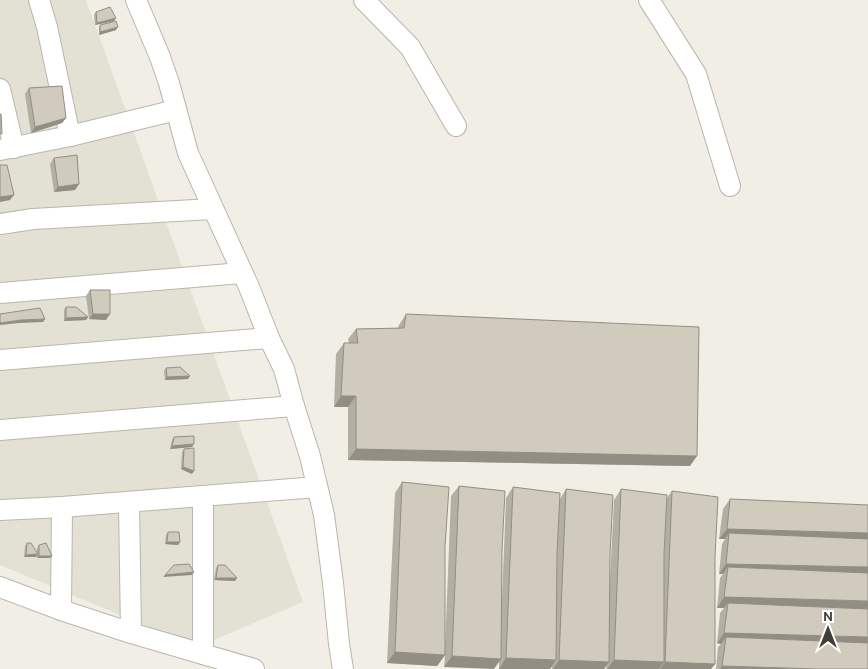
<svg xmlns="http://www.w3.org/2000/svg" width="868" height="669" font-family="Overpass,sans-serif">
  <rect width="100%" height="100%" fill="#f0eee5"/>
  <polygon fill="#e3e1d3" points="0,0 86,0 303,602 197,647 0,565"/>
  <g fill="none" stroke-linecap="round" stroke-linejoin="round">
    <defs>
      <g id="minor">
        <polyline points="39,0 47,27 70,136"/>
        <polyline points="136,0 160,57 169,83 188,153 249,287 269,338 284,369 294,406 310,456 324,515 333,583 339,644 343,669"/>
        <polyline points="364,0 410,47 456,126"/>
        <polyline points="649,0 696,74 730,186"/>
        <polyline points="0,89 14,148"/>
        <polyline points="0,150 70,136 176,110"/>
        <polyline points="0,224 33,219 213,209"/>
        <polyline points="0,293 242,273"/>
        <polyline points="0,360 269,338"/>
        <polyline points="0,430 294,406"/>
        <polyline points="129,502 131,633"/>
        <polyline points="0,510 62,507 317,487"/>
        <polyline points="0,587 61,610 131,633 254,669"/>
        <polyline points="61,610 62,507"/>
        <polyline points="203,654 203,496"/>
      </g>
    </defs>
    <use href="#minor" stroke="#bab7a9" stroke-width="22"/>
    <use href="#minor" stroke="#fff" stroke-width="20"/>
  </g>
  <g fill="#b3afa2">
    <polygon points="96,12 114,21 95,25 94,15"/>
    <polygon points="100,25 116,30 99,35 99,28"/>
    <polygon points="29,88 66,118 62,123 31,133 25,94"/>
    <polygon points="54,158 79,184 75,190 54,192 50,164"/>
    <polygon points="90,290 106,320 89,319 86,296"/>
    <polygon points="66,307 88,317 86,320 64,321 64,310"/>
    <polygon points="406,314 690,466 348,460 348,407 334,407 336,354 344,343 349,343 348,339 356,329 398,328 399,325"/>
    <polygon points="166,368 188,379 165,380 164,371"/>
    <polygon points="174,437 192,447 170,449 172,440"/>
    <polygon points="184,449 192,474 181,469 182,452"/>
    <polygon points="402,482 445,547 445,648 451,496 459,486 502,551 502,599 506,498 513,487 560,499 566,489 610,555 609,600 614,500 621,489 667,498 672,491 715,557 715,664 711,669 606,669 607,666 604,669 552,669 552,667 550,669 499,669 499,662 444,667 445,655 437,666 387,663 395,493"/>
    <polygon points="730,499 868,669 716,669 718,647 721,644 717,643 720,613 724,608 717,608 720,578 723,574 719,574 722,544 725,539 719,539 723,509"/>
    <polygon points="168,532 180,542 178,545 165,544 166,535"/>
    <polygon points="27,543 37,553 37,548 39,545 52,556 50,558 37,558 37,555 36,557 24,557 25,546"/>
    <polygon points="218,565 235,581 214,580 216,568"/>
  </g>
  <g fill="#928e84">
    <polygon points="116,18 114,21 95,25 97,23"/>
    <polygon points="118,27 116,30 99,35 100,32"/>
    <polygon points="66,118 62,123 31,133 35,127"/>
    <polygon points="79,184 75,190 54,192 58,187"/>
    <polygon points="14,195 10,200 0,202 0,197"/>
    <polygon points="93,314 110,314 106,320 89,319"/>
    <polygon points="88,317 86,320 64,321 66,318"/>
    <polygon points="45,319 43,322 19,323 0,325 0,323 21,320"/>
    <polygon points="190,376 188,379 165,380 167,377"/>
    <polygon points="341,396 356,396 348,407 334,407"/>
    <polygon points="194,444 192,447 170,449 172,446"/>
    <polygon points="356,449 697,456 690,466 348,460"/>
    <polygon points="183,467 194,471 192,474 181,469"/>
    <polygon points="727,529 868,533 868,544 729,533 725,539 719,539"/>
    <polygon points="167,542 180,542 178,545 165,544"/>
    <polygon points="38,554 36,557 24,557 26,555"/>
    <polygon points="39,556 52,556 50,558 37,558"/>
    <polygon points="726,564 868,567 868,578 728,567 723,574 719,574"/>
    <polygon points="194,572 192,575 163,577 165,575"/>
    <polygon points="216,578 237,578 235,581 214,580"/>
    <polygon points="724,597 868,601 868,612 728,603 724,608 717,608"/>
    <polygon points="724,633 868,637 868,648 726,637 721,644 717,643"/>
    <polygon points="395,652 445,655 437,666 387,663"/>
    <polygon points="452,656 501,659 494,669 444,667"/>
    <polygon points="506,658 556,660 550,669 499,669"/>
    <polygon points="559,660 609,662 604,669 553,669"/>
    <polygon points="614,660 664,662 659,669 607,669"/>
    <polygon points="665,662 715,664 711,669 660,669"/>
    <polygon points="722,666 817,669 720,669"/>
  </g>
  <g fill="#d0cbbc" stroke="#928e84">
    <polygon points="110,7 116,18 97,23 96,12"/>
    <polygon points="116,21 118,27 100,32 100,25"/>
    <polygon points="62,86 66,118 35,127 29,88"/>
    <polygon points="0,114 1,114 2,134 0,134"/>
    <polygon points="77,155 79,184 58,187 54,158"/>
    <polygon points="0,165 7,165 14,195 0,197"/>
    <polygon points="90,290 110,290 110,314 93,314"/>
    <polygon points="66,307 76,307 88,317 66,318"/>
    <polygon points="40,308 45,319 21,320 0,323 0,314"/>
    <polygon points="406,314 699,327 697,456 356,449 356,396 341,396 344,343 358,343 356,329 404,328"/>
    <polygon points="180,367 190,376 167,377 166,368"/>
    <polygon points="194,436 194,444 172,446 174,437"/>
    <polygon points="194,448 194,471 183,467 184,449"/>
    <polygon points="402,482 449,487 445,547 445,655 395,652"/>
    <polygon points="459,486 505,491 502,551 501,659 452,656"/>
    <polygon points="513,487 560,493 557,553 556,660 506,658"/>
    <polygon points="566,489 613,495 610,555 609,662 559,660"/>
    <polygon points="621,489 667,495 664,555 664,662 614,660"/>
    <polygon points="672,491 718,497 715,557 715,664 665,662"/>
    <polygon points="730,499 868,505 868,533 727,529"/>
    <polygon points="168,532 179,532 180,542 167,542"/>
    <polygon points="729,533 868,539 868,567 726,564"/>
    <polygon points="27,543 31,543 38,554 26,555"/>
    <polygon points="46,543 52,556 39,556 39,545"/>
    <polygon points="189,564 194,572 165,575 174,565"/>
    <polygon points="218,565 225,565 237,578 216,578"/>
    <polygon points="728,567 868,573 868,601 724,597"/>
    <polygon points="728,603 868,609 868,637 724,633"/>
    <polygon points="726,637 868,643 868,669 817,669 722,666"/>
  </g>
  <g transform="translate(828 629)" stroke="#ffffff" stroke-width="4" paint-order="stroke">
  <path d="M0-4L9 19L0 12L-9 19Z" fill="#413f35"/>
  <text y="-8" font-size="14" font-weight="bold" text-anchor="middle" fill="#413f35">N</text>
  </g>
</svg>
